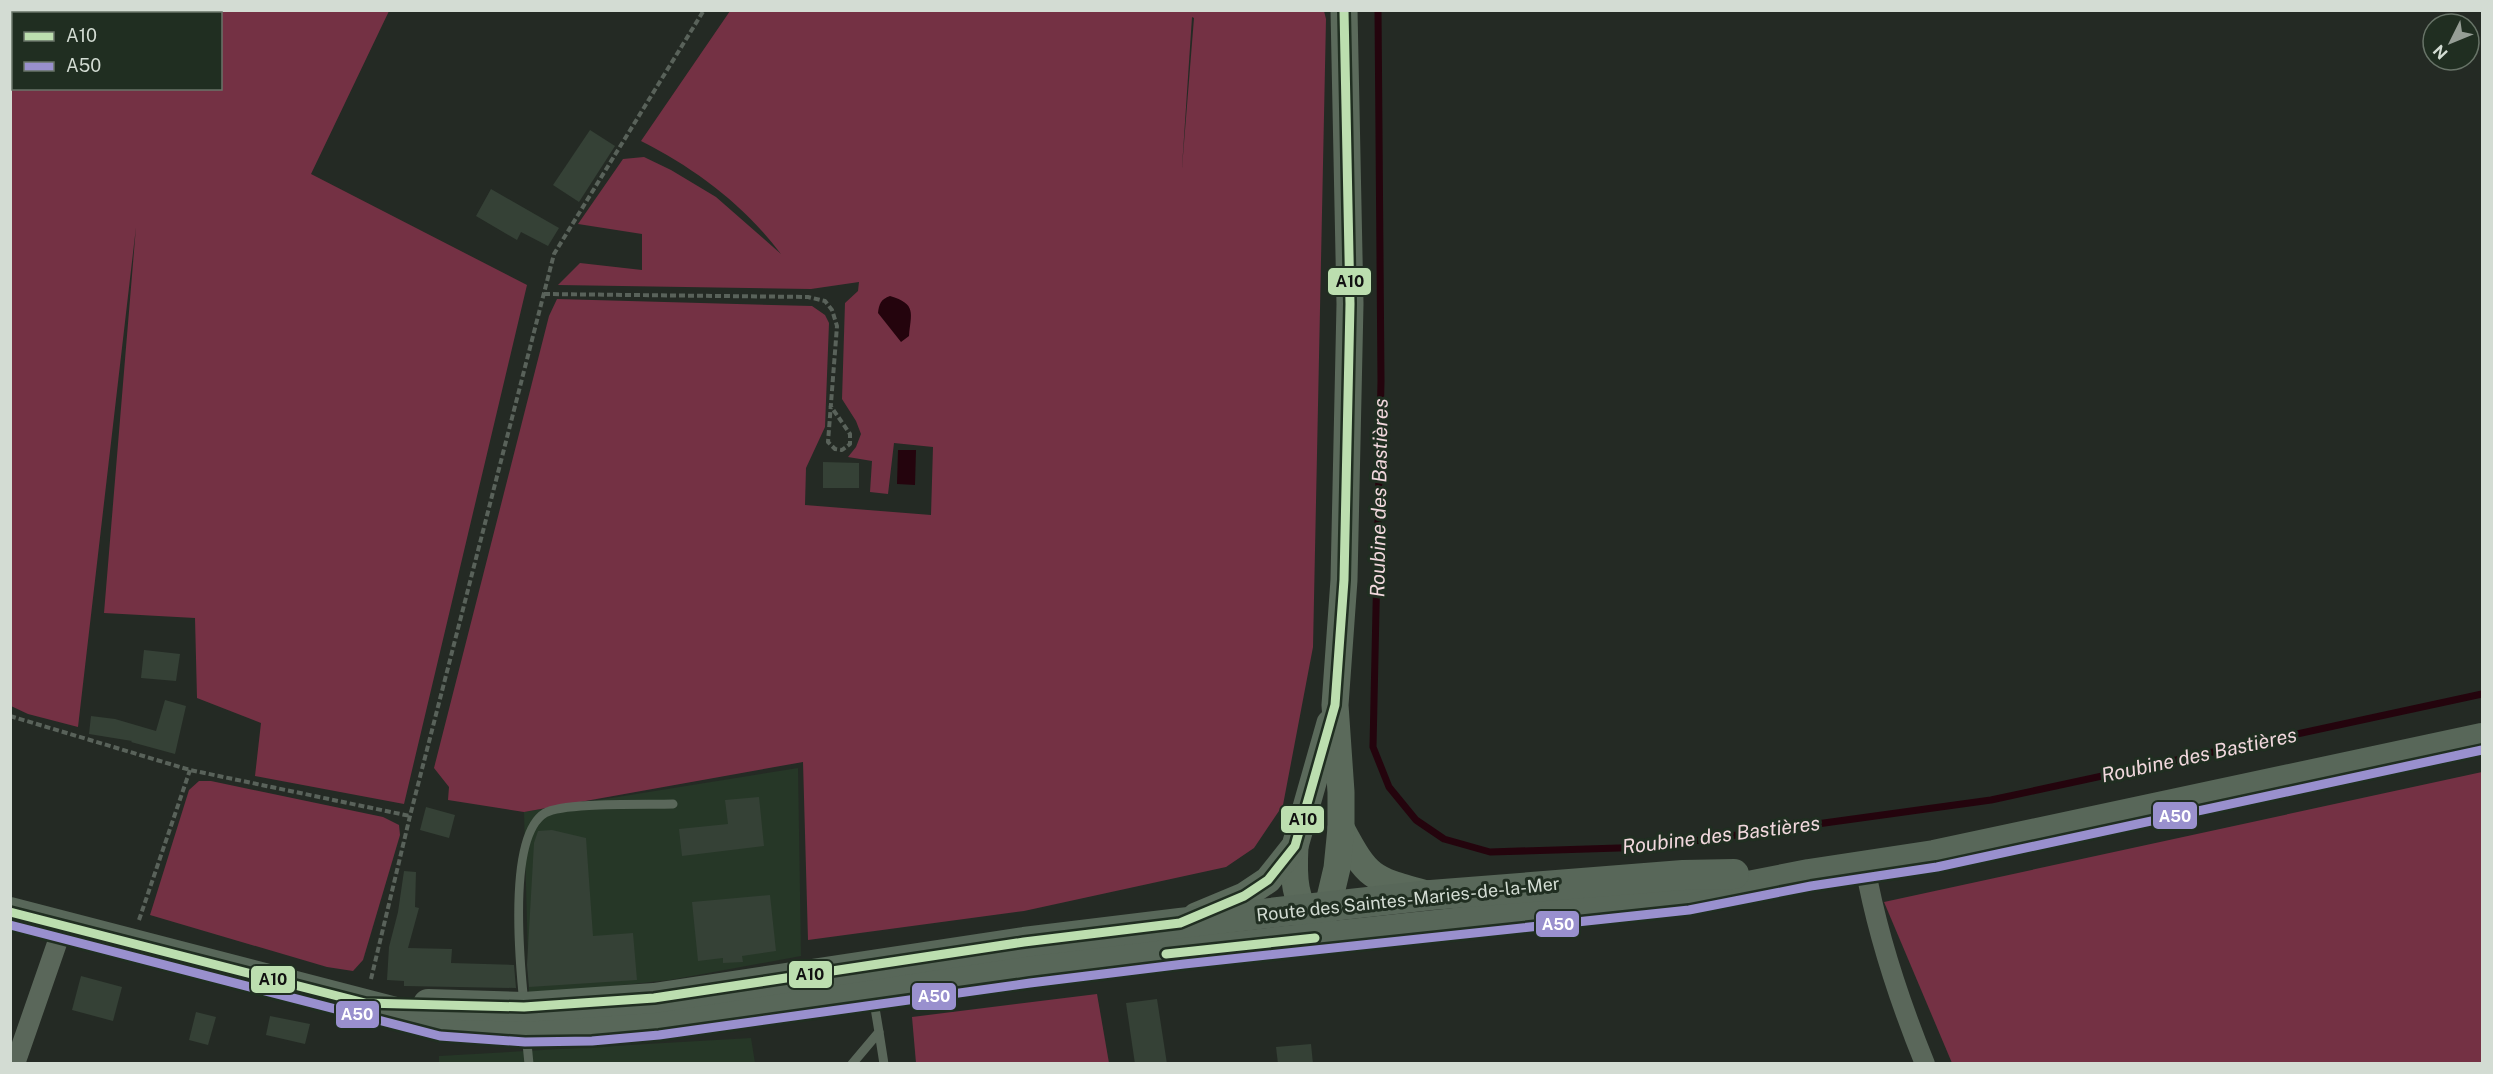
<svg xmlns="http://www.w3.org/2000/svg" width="2493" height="1074" font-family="'Public Sans',sans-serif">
  <rect width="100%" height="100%" fill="#242a24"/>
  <g fill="#263727">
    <polygon points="798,768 801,956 670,980 529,995 524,812"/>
    <polygon points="751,1038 755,1063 439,1064 439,1056"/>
  </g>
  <g fill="#743144" fill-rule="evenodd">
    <path d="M10 11H389L311 174 527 285 404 804 255 776 261 723 197 698 195 618 104 613 136 227 78 727 28 714 11 706ZM14 14H220V88H14Z"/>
    <path d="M730 11H1324L1326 19 1313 647 1283 805 1254 848 1226 867 1024 911 808 940 803 762 524 812 448 800 449 787 434 768 549 316 557 299 812 306 825 315 829 323 825 427 806 468 805 505 931 515 933 447 894 443 888 494 870 492 872 461 848 457 856 447 861 434 856 421 842 399 845 303 858 291 859 282 811 289 558 285 580 263 642 270V234L578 224 623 159 644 157 671 170 716 197 781 254C743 204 696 169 641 141ZM1192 17 1194 18 1182 168V167Z"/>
    <polygon points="2482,772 2482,1063 1952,1063 1884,902"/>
    <polygon points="199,781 211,781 383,817 399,825 400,835 363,960 353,971 327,967 150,915 189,790"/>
    <polygon points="1097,994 1109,1063 916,1063 912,1017"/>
  </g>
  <g fill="#24040d">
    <path d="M890 296C917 304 911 313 909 336L901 342 878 313C879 304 881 299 890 296Z"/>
    <polygon points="898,450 916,450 915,485 897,484"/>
  </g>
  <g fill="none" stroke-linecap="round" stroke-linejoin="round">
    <polyline stroke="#24040d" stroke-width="7" points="1378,10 1381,381 1373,747 1389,787 1416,820 1444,839 1490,852 1650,847 1991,800 2482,694"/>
  </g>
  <g fill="#354136">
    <polygon points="590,130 615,146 579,202 553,185"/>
    <polygon points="491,189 559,228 548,246 521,232 517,240 476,216"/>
    <polygon points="823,462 859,463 859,488 823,488"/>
    <polygon points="144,650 180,654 176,681 141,678"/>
    <polygon points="165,700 186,706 175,754 131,742 132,741 89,734 91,716 115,719 156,731"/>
    <polygon points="759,797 764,846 682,856 679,829 728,824 725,800"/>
    <polygon points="426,807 455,815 449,838 420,830"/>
    <polygon points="552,830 586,838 593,936 633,933 637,980 529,987 527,965 534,843 538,831"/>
    <polygon points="404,871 416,872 415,907 419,908 408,948 452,949 451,963 514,965 516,988 404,986 404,981 387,980 389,947 398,912"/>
    <polygon points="770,895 776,951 742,956 743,962 723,963 723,958 698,961 692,902"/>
    <polygon points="81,976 122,987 113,1021 72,1010"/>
    <polygon points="1157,999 1167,1064 1135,1064 1126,1003"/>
    <polygon points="196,1012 216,1017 208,1045 189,1040"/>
    <polygon points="270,1016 310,1024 305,1044 266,1035"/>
    <polygon points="1311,1044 1313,1064 1278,1064 1276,1047"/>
  </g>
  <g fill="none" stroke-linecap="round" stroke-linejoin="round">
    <g stroke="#59625a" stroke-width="4" stroke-dasharray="6 3" stroke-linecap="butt">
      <polyline points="544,294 808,297 825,301 832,310 837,326 828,442 835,449 842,450 850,444 850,434 830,405"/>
      <polyline points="10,716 190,770 410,816"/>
      <polyline points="139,920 190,770"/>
      <polyline points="371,979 410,816 554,254 704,10"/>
    </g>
    <g stroke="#5a675a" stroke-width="9">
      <path d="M524 1004C520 965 507 836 545 813 564 802 647 805 673 804"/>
      <polyline points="879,1032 884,1064"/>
      <polyline points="526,1033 529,1064"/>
      <polyline points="852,1064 879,1032 873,996"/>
    </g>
    <g stroke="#5a675a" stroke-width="20">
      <path d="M1865 866C1877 934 1899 1000 1925 1064"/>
      <polyline points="15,1064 63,926"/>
    </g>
    <g stroke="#5b6a5b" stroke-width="27">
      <path d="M1341 828C1368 879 1372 879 1427 894"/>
      <path d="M1295 846C1293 883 1295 895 1311 929"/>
      <polyline points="1196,916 1244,896 1268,880 1295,846 1330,723"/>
      <polyline points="1320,925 1328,906 1337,868 1341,828 1341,792 1335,705 1344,580 1350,304 1344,10"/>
    </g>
    <g stroke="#586759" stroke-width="30">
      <polyline points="10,912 442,1024 526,1030 591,1029 657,1023 1028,971 1183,952 1687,898 1809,874 1934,855 2482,738"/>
      <polyline points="428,1004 524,1007 654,998 1024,942 1180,923 1431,895 1683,875 1734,874"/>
    </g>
    <defs>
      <g id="bus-1">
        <polyline points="10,912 365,1003 524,1007 654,998 1024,942 1180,923 1244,896 1268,880 1295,846 1335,705 1344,580 1350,304 1344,10"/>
        <polyline points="1166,954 1315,938"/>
      </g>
      <polyline id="bus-2" points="10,925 440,1036 525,1042 592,1041 659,1035 1030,983 1184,964 1689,910 1811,886 1937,867 2482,750"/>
    </defs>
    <use href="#bus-1" stroke="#202e21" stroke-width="14"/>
    <use href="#bus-2" stroke="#202e21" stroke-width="14"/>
    <use href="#bus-1" stroke="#bcdeaf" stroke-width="9"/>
    <use href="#bus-2" stroke="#9990ce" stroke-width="9"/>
  </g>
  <g text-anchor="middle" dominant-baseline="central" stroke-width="6" stroke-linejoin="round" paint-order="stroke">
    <g font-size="18" fill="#d3dcd3" stroke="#202e21">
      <text transform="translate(1408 899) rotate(-6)">Route des Saintes-Maries-de-la-Mer</text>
    </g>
    <g font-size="20" font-style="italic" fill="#f1d8dd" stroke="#202e21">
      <text transform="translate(1379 498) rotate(-89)">Roubine des Bastières</text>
      <text transform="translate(2199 755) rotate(-12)">Roubine des Bastières</text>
      <text transform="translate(1721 835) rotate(-7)">Roubine des Bastières</text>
    </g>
  </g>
  <g stroke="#202e21" stroke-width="2">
    <rect x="1327" y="267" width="45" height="29" rx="6" fill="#bcdeaf"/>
    <rect x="2152" y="801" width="46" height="29" rx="6" fill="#9990ce"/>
    <rect x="1280" y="805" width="45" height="29" rx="6" fill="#bcdeaf"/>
    <rect x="1535" y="910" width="45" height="28" rx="6" fill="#9990ce"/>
    <rect x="788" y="960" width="45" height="29" rx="6" fill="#bcdeaf"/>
    <rect x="250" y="965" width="46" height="29" rx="6" fill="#bcdeaf"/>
    <rect x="911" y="982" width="46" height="29" rx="6" fill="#9990ce"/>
    <rect x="335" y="1000" width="45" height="29" rx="6" fill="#9990ce"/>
  </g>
  <g font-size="16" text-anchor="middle" font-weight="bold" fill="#fff">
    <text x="2175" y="822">A50</text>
    <text x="1558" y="930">A50</text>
    <text x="934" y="1002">A50</text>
    <text x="357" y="1020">A50</text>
  </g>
  <g font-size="16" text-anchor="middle" font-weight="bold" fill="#111">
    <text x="1350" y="287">A10</text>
    <text x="1303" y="825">A10</text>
    <text x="810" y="980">A10</text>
    <text x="273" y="985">A10</text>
  </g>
  <rect width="2493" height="1074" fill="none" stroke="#d3dcd3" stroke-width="24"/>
  <rect x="12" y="12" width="210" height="78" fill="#202e21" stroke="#687468" stroke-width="1.5"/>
  <rect x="24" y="32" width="30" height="9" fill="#bcdeaf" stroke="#687468" stroke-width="1.5"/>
  <text x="66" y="42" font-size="18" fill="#d3dcd3">A10</text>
  <rect x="24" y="62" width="30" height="9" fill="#9990ce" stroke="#687468" stroke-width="1.5"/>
  <text x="66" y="72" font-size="18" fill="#d3dcd3">A50</text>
  <g transform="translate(2451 42) rotate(227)"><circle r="28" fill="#202e21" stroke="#687468" stroke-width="1.5"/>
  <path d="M0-4.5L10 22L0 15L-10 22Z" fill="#969e96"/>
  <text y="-9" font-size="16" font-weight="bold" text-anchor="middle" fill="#d3dcd3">N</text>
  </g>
</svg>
